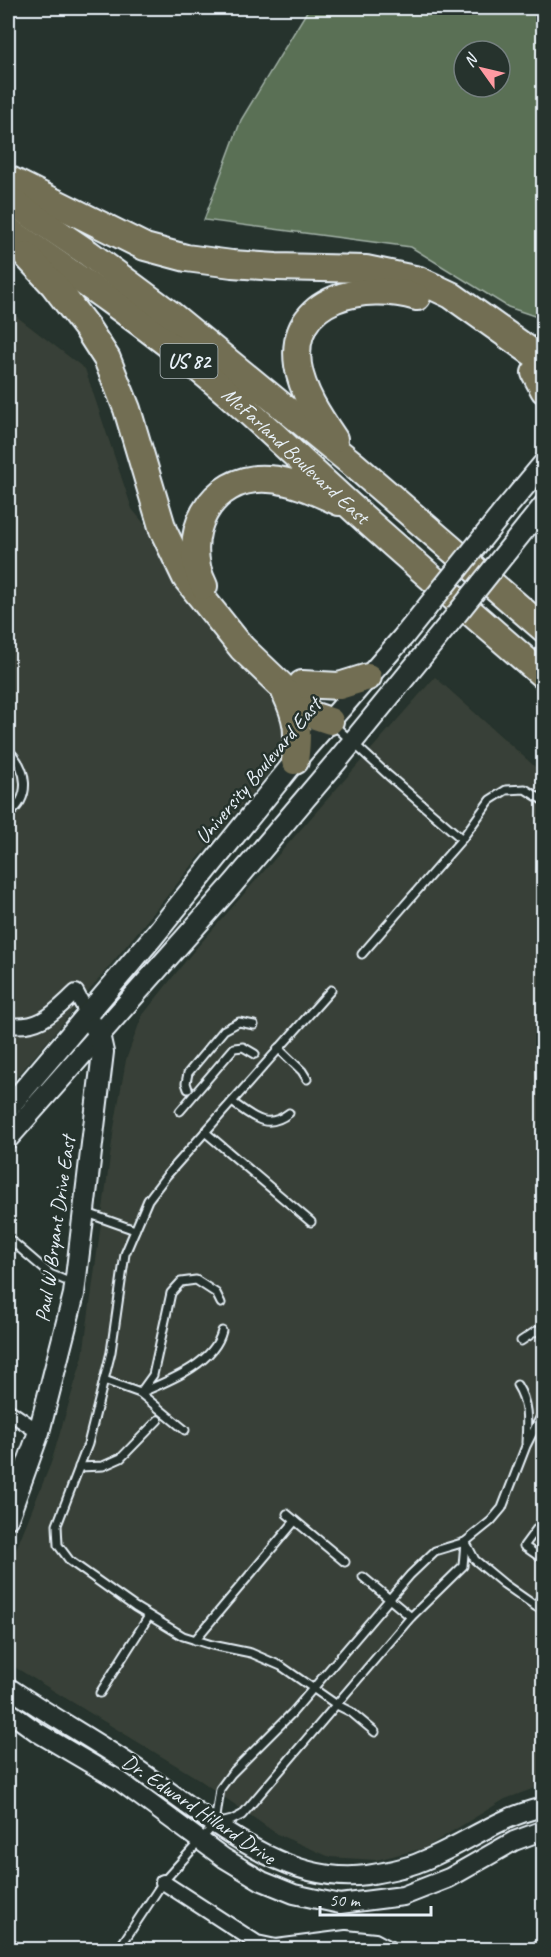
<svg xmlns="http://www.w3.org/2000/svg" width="551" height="1957" font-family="Caveat,sans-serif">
  <rect width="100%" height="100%" fill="#26332d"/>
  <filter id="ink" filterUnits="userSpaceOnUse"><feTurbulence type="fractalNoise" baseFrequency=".0167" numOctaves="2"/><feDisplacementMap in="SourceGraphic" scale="12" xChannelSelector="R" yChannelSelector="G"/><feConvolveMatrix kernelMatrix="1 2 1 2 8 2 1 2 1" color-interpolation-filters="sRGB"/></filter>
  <g filter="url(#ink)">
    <g fill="#384137">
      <polygon points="8,310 85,369 132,509 244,645 286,712 283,755 52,1036 8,1087"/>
      <polygon points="435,677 543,774 543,1785 505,1799 425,1848 376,1860 330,1857 277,1834 197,1778 8,1663 8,1569 51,1463 83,1356 114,1128 126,1060 142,1016 192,953"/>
    </g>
    <path fill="#5a7054" stroke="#a1b0a6" stroke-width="1.5" fill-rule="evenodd" d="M309 8H543V319L508 307 411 247 204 220 241 120ZM464 51H500V87H464Z"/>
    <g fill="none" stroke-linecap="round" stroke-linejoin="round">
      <defs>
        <g id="service">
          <polyline points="334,725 389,776 462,839"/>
          <path d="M8 750C28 769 32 797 8 815"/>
          <polyline points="362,954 462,839 490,800 506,790 525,789 544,801"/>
          <polyline points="331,990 167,1175 148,1200 125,1254 111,1352 88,1444 57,1525 58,1545 70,1561 135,1607 183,1636 212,1645 251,1653 281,1666 337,1705 351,1712 375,1732"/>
          <polyline points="278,1048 302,1071 307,1079"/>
          <polyline points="188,1089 186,1083 188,1073 224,1030 239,1022 254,1025"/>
          <path d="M232 1102C252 1116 266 1131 289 1113"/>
          <polyline points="180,1111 234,1048 243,1047 255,1054"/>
          <polyline points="205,1132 311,1222"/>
          <polyline points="87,1213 135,1230"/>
          <polyline points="8,1238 50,1274 74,1284"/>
          <path d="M221 1303 216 1293 196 1280 181 1282 171 1293 153 1375 140 1393C168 1381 214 1364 222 1331"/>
          <polyline points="521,1341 536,1331 544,1332"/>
          <polyline points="104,1380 140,1393 185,1430"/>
          <path d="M517 1385C529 1404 527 1422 526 1443"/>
          <polyline points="79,1467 103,1466 121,1458 158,1420"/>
          <polyline points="287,1514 345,1562"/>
          <polyline points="544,1519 524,1546 544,1560"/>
          <polyline points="466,1543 475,1560 504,1584 544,1612"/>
          <polyline points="363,1577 411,1617"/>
          <polyline points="535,1606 544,1594"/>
          <polyline points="195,1640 295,1521"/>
          <polyline points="100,1693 149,1616"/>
          <polyline points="220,1823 232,1820 242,1815 411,1617 463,1566 465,1542"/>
          <polyline points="8,1941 21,1950"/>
          <polyline points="537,1945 544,1943"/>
          <polyline points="118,1950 163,1882 215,1824 220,1789 231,1774 293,1712 410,1575 435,1551 465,1542 491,1521 502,1508 526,1446 544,1410"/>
        </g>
        <g id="minor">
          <path d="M8 1025C41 1029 53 1013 76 992L88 1015"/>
          <polyline points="8,1411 39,1432"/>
          <polyline points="163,1882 257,1943 276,1947 346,1938 375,1941 392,1950"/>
        </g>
        <g id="tertiary">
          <path d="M8 1687C49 1715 92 1739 134 1767 201 1811 280 1887 367 1875 384 1872 404 1869 420 1862 462 1846 499 1816 544 1807"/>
          <polyline points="8,1711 37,1732 117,1779 224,1858 262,1881 294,1894 340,1904 403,1896 449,1878 514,1841 544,1830"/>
        </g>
        <g id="secondary">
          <polyline points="504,511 544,463"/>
          <polyline points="528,525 544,505"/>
          <polyline points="8,1108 153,937 295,761 404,636"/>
          <polyline points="8,1138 233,884 337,761 456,615"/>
          <polyline points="8,1518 39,1432 74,1294 103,1052 99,1034 95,1027"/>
        </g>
        <g id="motorway">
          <polyline points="8,179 145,247 186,258 232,264 276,267 366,269 419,280 451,295 544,361"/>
          <polyline points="8,199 88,253 170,314 354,465 544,629"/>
          <path id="s1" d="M8 230C79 278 150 327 216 383 264 424 309 469 356 511 418 567 481 621 544 676"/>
          <polyline points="27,256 54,285 87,328 107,359 127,409 163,530 186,578 242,648 312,715 330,721"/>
          <polyline points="535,373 544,390"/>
          <path d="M334 439C319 417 302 392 298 365 288 296 366 282 417 297"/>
          <path d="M204 586C179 537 209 475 268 479 292 480 317 492 339 502"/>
          <polyline points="302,684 339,686 368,677"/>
          <path d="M285 692C298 720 299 731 295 761"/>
        </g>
      </defs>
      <use href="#service" stroke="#e8f1f8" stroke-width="11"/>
      <use href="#minor" stroke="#e8f1f8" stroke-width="18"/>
      <use href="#tertiary" stroke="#e8f1f8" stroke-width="22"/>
      <use href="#secondary" stroke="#e8f1f8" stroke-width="24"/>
      <use href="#motorway" stroke="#e8f1f8" stroke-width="30"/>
      <use href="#service" stroke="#26332d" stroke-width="7"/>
      <use href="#minor" stroke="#26332d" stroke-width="14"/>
      <use href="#tertiary" stroke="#26332d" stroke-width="18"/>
      <use href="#secondary" stroke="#26332d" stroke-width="20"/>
      <use href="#motorway" stroke="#726e52" stroke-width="26"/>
      <defs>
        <g id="secondary-bridge">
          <polyline points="456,615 528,525"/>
          <polyline points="404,636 504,511"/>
        </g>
      </defs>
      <use href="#secondary-bridge" stroke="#e8f1f8" stroke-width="24" stroke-linecap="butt"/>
      <use href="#secondary-bridge" stroke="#26332d" stroke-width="20"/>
    </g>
  </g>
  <g text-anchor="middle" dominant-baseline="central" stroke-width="5" stroke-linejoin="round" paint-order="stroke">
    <rect fill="#26332d" stroke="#aeb8bb" stroke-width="1.5" x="160.5" y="344" width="57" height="34" rx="4.5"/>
    <g font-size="20" font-weight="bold" fill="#e8f1f8">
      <text x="189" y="361">US 82</text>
    </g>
    <g font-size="21" fill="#e8f1f8" stroke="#26332d">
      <text stroke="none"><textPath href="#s1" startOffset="366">McFarland Boulevard East</textPath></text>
      <text transform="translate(258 771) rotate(-50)">University Boulevard East</text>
      <text transform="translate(55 1229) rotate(-82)">Paul W Bryant Drive East</text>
      <text transform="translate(199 1809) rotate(34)">Dr. Edward Hillard Drive</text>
    </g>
  </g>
  <rect width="551" height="1957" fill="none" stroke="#26332d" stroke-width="30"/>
  <rect x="15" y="15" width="521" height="1927" fill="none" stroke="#e8f1f8" stroke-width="2" filter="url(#ink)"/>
  <g transform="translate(482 69) rotate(304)"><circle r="28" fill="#26332d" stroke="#747f7e" stroke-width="1.5"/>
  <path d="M0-4.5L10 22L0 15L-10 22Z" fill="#ff9aa2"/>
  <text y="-9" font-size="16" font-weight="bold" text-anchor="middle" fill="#e8f1f8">N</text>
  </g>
  <path d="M320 1906v9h111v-9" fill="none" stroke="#e8f1f8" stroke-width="3"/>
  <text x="329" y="1906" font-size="18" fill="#e8f1f8" stroke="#26332d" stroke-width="4.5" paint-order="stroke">50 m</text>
</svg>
